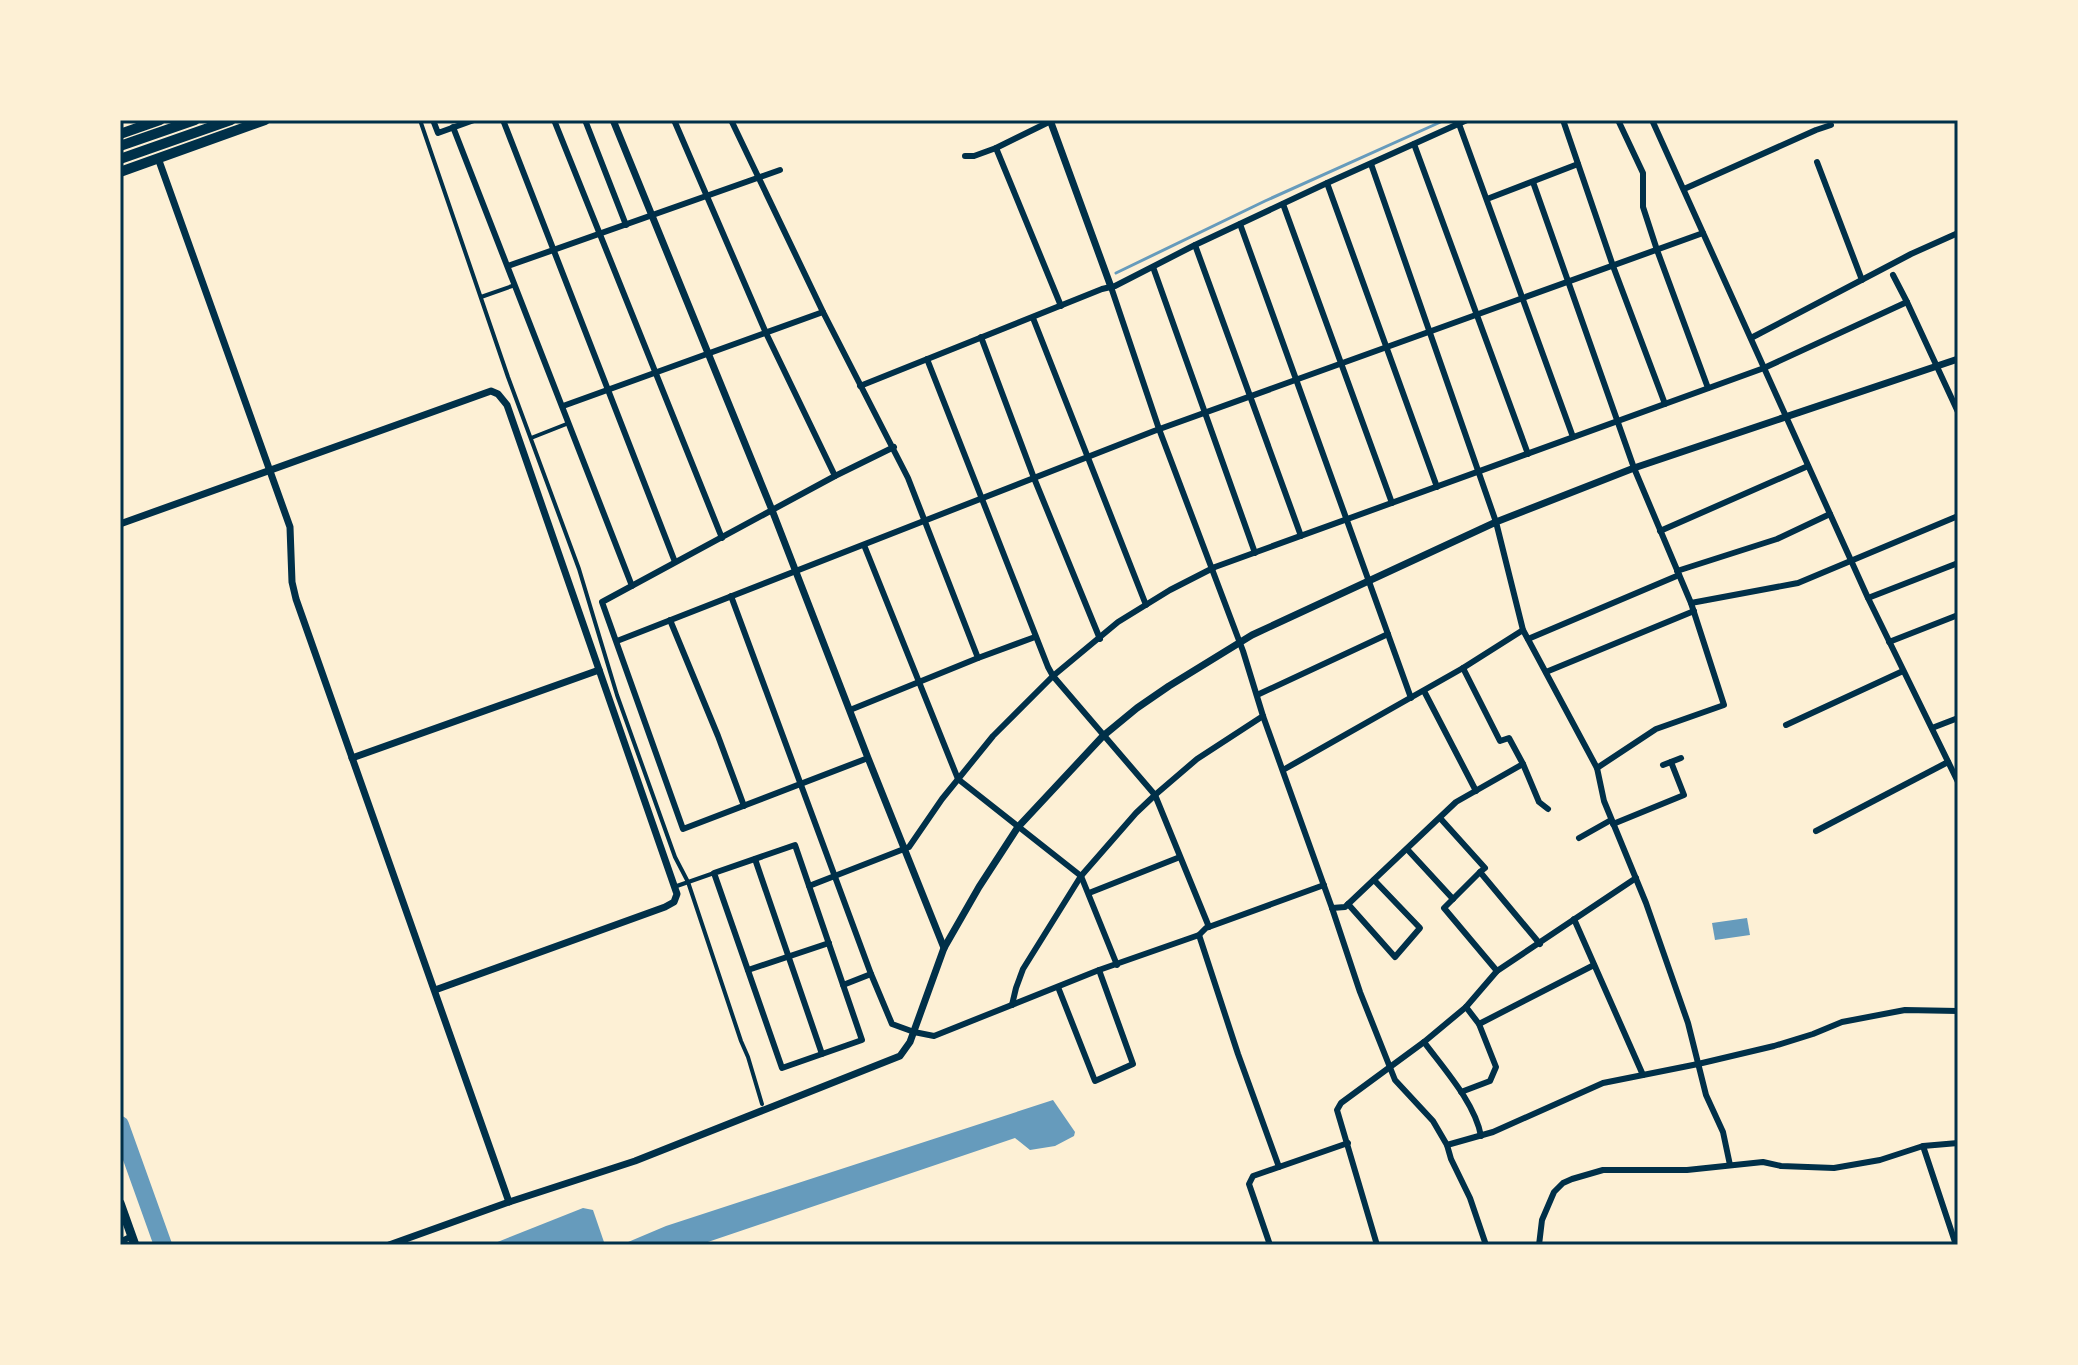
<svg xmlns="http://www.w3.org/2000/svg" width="2078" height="1365" font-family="Quicksand,sans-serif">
  <rect width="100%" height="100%" fill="#fdf0d5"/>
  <g fill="#669bbc">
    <polygon points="1747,918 1750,935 1715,940 1712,923"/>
    <polygon points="1053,1100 1075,1132 1074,1136 1055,1146 1030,1150 1015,1138 699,1245 621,1245 666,1226"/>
    <polygon points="583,1208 593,1210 605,1245 490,1245"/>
  </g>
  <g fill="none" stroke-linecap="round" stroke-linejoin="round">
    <polyline stroke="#669bbc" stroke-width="3" points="1116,273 1265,201 1445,120"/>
    <polyline stroke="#669bbc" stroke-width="18" points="120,1125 163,1245"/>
    <g stroke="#003049" stroke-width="4">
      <polyline points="420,120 508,377 579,569 617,695 675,857 688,882 741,1041 748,1057 762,1104"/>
      <polyline points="481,297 515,285"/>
      <polyline points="531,438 569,423"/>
      <polyline points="674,887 714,873"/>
    </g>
    <g stroke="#003049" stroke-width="6">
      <polyline points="433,120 438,133 474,120"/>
      <polyline points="503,120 675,562"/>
      <polyline points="554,120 722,538"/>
      <polyline points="585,120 626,225"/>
      <polyline points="674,120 766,333 835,476"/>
      <polyline points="731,120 823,312 908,478 978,658"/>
      <polyline points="1053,120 996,148 1061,306"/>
      <polyline points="1563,120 1613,266 1665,404"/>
      <polyline points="1618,120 1643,173 1643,207 1657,250 1708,388"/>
      <polyline points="1652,120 1868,598 1958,782"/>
      <polyline points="1459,124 1573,437"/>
      <polyline points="453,127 632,586"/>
      <polyline points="1414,144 1528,454"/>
      <polyline points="965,156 974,156 996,148"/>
      <polyline points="1817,162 1862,280"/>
      <polyline points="1371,164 1496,522 1523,630 1597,768 1604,801 1646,903 1688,1023 1706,1095 1723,1132 1730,1165"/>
      <polyline points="1533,182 1634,468 1691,603 1724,705 1656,729 1597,768"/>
      <polyline points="1327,183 1437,487"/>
      <polyline points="1684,189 1816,130 1831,125"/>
      <polyline points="1487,199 1578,164"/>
      <polyline points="1283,204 1392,503"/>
      <polyline points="1240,224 1411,698"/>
      <polyline points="1195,245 1301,536"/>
      <polyline points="508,266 780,170"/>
      <polyline points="1153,267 1255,553"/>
      <polyline points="1893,275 1907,302 1958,412"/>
      <polyline points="1111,287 1159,429 1243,651 1263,716 1332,908 1360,992 1395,1080 1433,1121 1447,1145 1451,1159 1470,1198 1486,1245"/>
      <polyline points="1033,318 1146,605"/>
      <polyline points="981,337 1034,478 1100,639"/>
      <polyline points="1751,338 1911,254 1958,233"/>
      <polyline points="927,359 1048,667 1053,676 1155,795 1209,927"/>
      <polyline points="860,386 1102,289 1115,286 1195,245 1327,183 1467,120"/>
      <polyline points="563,406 823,312"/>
      <polyline points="1660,531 1808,466"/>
      <polyline points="864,545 958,779 1081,876 1117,965"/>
      <polyline points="1677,571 1777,539 1830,514"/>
      <polyline points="731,596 871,974 892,1024 914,1032 934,1036 1099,970 1199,935 1206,928 1324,885"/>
      <polyline points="1868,598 1958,563"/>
      <polyline points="1691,603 1798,583 1958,516"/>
      <polyline points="670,620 718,736 744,806"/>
      <polyline points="1528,639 1679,575"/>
      <polyline points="617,641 1154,431 1703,233"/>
      <polyline points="1889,642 1958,615"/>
      <polyline points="1463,668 1500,741 1509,738 1523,764 1539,802 1548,809"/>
      <polyline points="1546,672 1694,611"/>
      <polyline points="1424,691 1476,791"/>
      <polyline points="1257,695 1388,634"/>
      <polyline points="850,710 978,658 1035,637"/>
      <polyline points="1786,725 1903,671"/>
      <polyline points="1932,728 1958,718"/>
      <polyline points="868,758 683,829 602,602 835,476 894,447"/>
      <polyline points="1663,765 1681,758"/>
      <polyline points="1283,770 1463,668 1523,630"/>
      <polyline points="1440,818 1485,868 1480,872"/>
      <polyline points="1613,824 1684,795 1671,762"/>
      <polyline points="1816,831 1948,762"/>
      <polyline points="1579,838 1611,820"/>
      <polygon points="795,845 862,1040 782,1068 714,873"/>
      <polyline points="1407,849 1453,899"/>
      <polyline points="755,859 822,1054"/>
      <polyline points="809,886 909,847 942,799 993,736 1053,676 1118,622 1170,590 1215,567 1764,368 1907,302"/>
      <polyline points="1089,893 1180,857"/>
      <polyline points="1348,904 1395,957 1420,928 1374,880"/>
      <polyline points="1332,908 1345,907 1456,802 1523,764"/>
      <polyline points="1574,919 1643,1075"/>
      <polyline points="1199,935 1238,1054 1279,1167"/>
      <polyline points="748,970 829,943"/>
      <polyline points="1497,971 1444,908 1480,872 1540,944"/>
      <polyline points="843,985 871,974"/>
      <polyline points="1058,987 1095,1081 1133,1064 1099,970"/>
      <polyline points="1012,1005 1016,988 1023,969 1081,876 1136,813 1155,795 1197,759 1263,716"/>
      <polyline points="1479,1024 1594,965"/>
      <path d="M1424 1042C1444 1069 1475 1103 1481 1136"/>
      <polyline points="1461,1092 1490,1081 1496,1067 1479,1024 1466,1007"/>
      <polyline points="1447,1145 1493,1132 1603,1083 1698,1064 1774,1046 1813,1034 1842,1022 1905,1010 1958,1011"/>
      <polyline points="1923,1146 1956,1245"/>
      <polyline points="120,1242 132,1236"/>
      <polyline points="1270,1245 1249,1184 1253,1176 1348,1143"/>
      <polyline points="1377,1245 1337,1110 1341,1103 1424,1042 1466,1007 1497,971 1636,878"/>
      <polyline points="1539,1245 1542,1220 1554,1192 1563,1183 1572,1179 1603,1170 1687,1170 1763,1162 1781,1166 1834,1168 1880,1160 1923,1146 1958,1143"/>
    </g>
    <g stroke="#003049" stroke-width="7">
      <polyline points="613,120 772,510 868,758 944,948"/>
      <polyline points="1050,120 1111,287"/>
      <polyline points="158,158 290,527 292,582 296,599 509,1202"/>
      <polyline points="120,524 491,391 498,394 507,405 677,894 674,902 665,907 435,990"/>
      <polyline points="352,758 599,670"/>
      <polyline points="389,1245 509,1202 635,1161 900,1056 910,1042 944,948 979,887 1018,827 1103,736 1137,708 1169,686 1252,635 1496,522 1634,468 1958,359"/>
    </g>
    <polyline stroke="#003049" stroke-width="9" points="120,1203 135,1245"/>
    <g stroke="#003049" stroke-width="10">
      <polyline points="120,134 160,120"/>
      <polyline points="120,146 195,120"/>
      <polyline points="120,159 231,120"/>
      <polyline points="120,172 265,120"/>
    </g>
  </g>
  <rect width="2078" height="1365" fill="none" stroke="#fdf0d5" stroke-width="244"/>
  <rect x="122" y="122" width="1834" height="1121" fill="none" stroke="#003049" stroke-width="3"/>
</svg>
